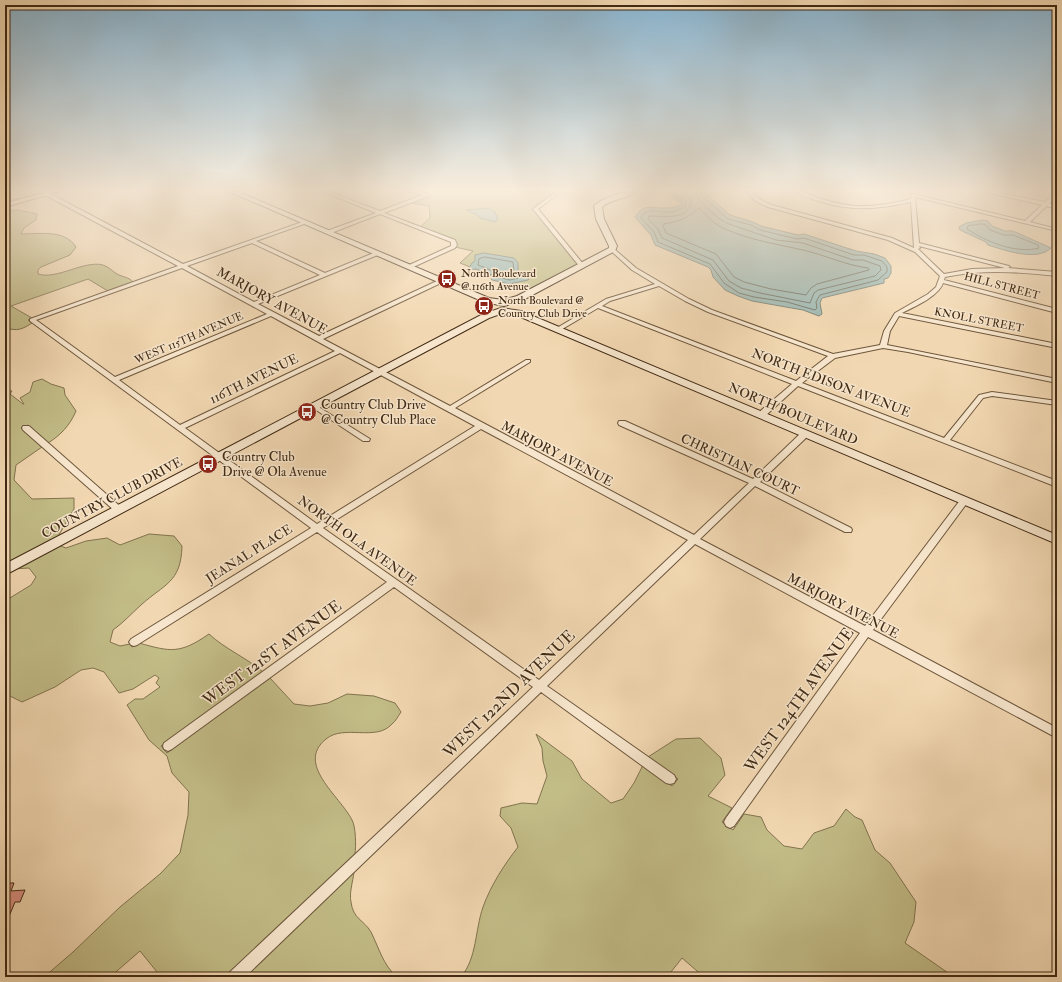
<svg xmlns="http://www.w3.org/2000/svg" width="1062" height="982" font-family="'IM FELL Double Pica',serif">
  <rect width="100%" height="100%" fill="#f2d8b2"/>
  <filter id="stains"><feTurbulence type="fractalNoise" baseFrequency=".005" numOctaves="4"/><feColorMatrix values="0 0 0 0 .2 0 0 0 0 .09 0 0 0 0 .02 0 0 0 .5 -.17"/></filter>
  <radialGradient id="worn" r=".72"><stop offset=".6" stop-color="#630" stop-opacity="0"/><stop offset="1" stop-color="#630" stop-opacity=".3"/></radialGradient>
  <g fill="#c2bc87" stroke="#82734e">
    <polygon points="5,191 36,191 41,193 5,203"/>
    <polygon points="418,191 557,191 537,204 534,209 535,211 579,265 530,291 460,263 473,251 455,247 457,244 455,241 420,227 430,218 429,206 410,203 428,194"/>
    <path d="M18 210 37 214 36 220 24 228 21 234C38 234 65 229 76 247L70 255 41 267 38 270V274C57 280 84 260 103 265 109 267 112 271 117 274 122 277 129 277 133 282L108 291 88 279 11 306 32 318 28 320 32 323C21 330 18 331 5 328V228L8 226 5 220V211Z"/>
    <path d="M42 379 51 384 64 388 65 395 76 411C70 425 61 435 48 443L28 425 21 428 42 447 16 465 14 480 32 499 74 498V509L56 540 5 566V390L12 391 10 394 23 404H24L20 398 30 392 33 382Z"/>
    <path d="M149 534 174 536 182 546C181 583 164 584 141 605 131 614 123 623 113 630L110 642 120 646 130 644 132 647 139 643C171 652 180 654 209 634 225 649 247 658 263 672L161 746 167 753 270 678 294 704 310 706 328 703 347 694 374 696 395 703 401 712C398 716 396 721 392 724 376 742 344 724 326 739 295 764 340 796 352 820 356 827 356 846 355 854L225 977H161L140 951 110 977H44L73 952 120 907 160 874 180 853 188 815 189 792 172 773 167 756 149 740 127 705 135 699H143L160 687 156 683 159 678 155 675 133 689 119 693 104 672 93 668 81 670 55 687 22 702 10 696 5 689V601L31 585 36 577 29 568 12 569 58 545 66 548 86 541 107 538 120 545Z"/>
    <path d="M536 734 572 761 582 779 611 803 623 799 634 783 643 765 672 786 678 779 648 757 676 739 700 738 721 758 725 775 708 796 732 808 722 822 733 830 744 814 761 817 767 830 784 846 802 849 814 833 834 826 846 809 855 817 862 820 875 850 890 863 916 902 914 922 905 943 954 977H759L748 973 738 977H704L682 958 667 977H461C477 958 475 930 483 907 491 885 504 865 518 847L511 828 500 816 501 808 522 803 537 804 547 776 543 761 542 748Z"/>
    <path d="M354 872C353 881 349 893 351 902 353 919 364 920 371 932 379 948 383 965 397 977H244Z"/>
  </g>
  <g fill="#9cb8b3" stroke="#787f73">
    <path d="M670 191H704L706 194 730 215 753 222 761 226 798 235 804 234 856 251 874 254 885 258 891 266V273L888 278 884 279V283L822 298 820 303 822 314 819 316 803 310 752 301 738 296 725 290 713 277 711 270 708 267 655 245 651 235 635 217C645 202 652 209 667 208 673 208 678 206 683 204L672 197Z"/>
    <polygon points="489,208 495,212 498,220 495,222 480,218 476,214 472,213 466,210"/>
    <path d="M983 220 988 221 992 226 1005 231H1013L1051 248C1037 262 1004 250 988 245L986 242 960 230 959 227 966 223Z"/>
    <polygon points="484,253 514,258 518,263 518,271 529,279 528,280 509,284 492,280 491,279 492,275 476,269 468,270 472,263 475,261 475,255"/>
  </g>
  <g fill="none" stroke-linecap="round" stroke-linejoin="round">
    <g stroke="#6e7164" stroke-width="1">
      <path d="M674 191 675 194 686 201 685 207C680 209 675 212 670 212 660 213 646 206 641 218L654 232 658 242 710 264 724 283 739 293 754 297 787 302 815 310 817 308 816 302 820 295 878 280 887 272V267L882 261 864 255H854L804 238 797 239 760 230 751 225 728 219 703 197 700 191"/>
      <path d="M680 191 691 199C691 221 665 216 649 216L648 219 658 229 662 238 713 260 729 281 741 288 760 293 810 303 814 293 818 290 875 276 881 270 880 266 863 260H853L803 243 776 240 729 224 718 218 708 209 699 199 695 191"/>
      <path d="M699 208C707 216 715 225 725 229 750 240 776 244 803 250 825 255 845 265 868 268L869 270 817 284 811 288 806 295 771 289 744 282 734 277 716 254 666 233 663 226 664 224C680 221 687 219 699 208Z"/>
      <path d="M982 224 986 225 990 230 1004 235H1013L1038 245 1039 248C1016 254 987 242 967 229L968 226Z"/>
      <polygon points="485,257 513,262 514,271 518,278 510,280 497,277 493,271 478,265 479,259"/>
    </g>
  </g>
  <polygon fill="#dc9082" stroke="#412a14" points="5,883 14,883 11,891 25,890 20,902 15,902 5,926"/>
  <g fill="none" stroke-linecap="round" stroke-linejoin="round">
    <defs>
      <g id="street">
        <polygon points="322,191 327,191 380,211 422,195 411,192 411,191 416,191 429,194 429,196 384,213 455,240 457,245 455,248 411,268 407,268 407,266 451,246 451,242 380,214 331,233 327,233 327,231 376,213"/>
        <polygon points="558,191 562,191 538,209 584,265 584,267 580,267 533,209"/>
        <path d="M747 191H751L759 199 772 205 892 238 914 248 911 202C879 209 850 212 819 201 811 199 802 196 796 191H801C842 209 867 210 911 199V195L913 194 1025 221 1042 205 986 192 984 191H990L1045 202 1057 192V196L1030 222 1057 229V231L915 197 919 243 1009 266 1010 267 1008 268 1057 272V276C1019 272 983 269 945 277L944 280 1057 309V313L943 283C939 296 914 307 902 313L1057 344V348L899 316 890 331 887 345 1057 379V383L908 352 883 348 835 358 802 383 944 438 979 395 992 392 1057 401V405L992 396 983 398 950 440 1057 481V487L798 386 764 417H758L757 415 758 413 792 384 598 308 559 331H555V329L606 299 655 284 632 270 610 250V248L612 247 636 268 689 299 712 310 833 354 880 345 884 331 895 313 928 294 936 287 940 276 915 252 888 240 768 207 755 201ZM919 246 1005 268H1006L972 269 944 274 918 249 920 248ZM659 286 685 301 708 312 828 356 796 381 602 306 610 301Z"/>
        <path d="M45 193H49L183 264 305 221H307V223L256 241 325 273 376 252H380V254L258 304 319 336 439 280H443V282L323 339 450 406 526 360H530V362L455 408 694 535 749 483 619 425 618 423 619 421H625L753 479 802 432H808L809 434 808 436 760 482 851 528 852 530 851 532H845L755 486 700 539 865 626 961 499H967L968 501 967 503 873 630 1057 728V738L868 637 734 826 730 828 726 826 724 822 726 818 860 633 695 544 547 686 674 775 676 779 674 783 670 784 666 783 541 692 245 977H228L230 972 533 687 394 587 172 749 168 751 164 749 163 746 164 743 387 582 317 532 137 645 134 646 131 645 129 642 131 639 311 528 30 321V319L178 266 45 195ZM252 243 320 275 254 302 187 266ZM182 268 267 314 115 377 36 320ZM271 316 335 351 180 425 119 380ZM340 353 475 426 317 524 185 428ZM481 429 688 540 539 680 323 528Z"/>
        <polygon points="315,405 317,406 370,439 369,441 363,441 313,408 311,407"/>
        <polygon points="23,426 29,426 122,508 123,510 122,512 116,512 23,430 22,428"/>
      </g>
      <g id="secondary">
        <polygon points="52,191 61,191 5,207 5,203"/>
        <path d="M228 191H236L489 298 503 300 517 296 609 248V246L596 219 594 206C601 198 627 190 636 191 627 200 612 198 602 207L604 219 617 246 615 251 523 300 504 306 484 302Z"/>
        <polygon points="1045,202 1057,205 1057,209 1043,205 1042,204"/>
        <polygon points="501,308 521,311 1057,535 1057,544 516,315 503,313 489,318 5,575 5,564 483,314"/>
      </g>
    </defs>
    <use href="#street" stroke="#6d563c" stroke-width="2"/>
    <use href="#secondary" stroke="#412a14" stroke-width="2"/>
    <use href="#street" fill="#f7e6cd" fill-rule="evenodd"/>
    <use href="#secondary" fill="#f7e6cd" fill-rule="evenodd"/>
  </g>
  <linearGradient id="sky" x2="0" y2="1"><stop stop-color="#89b6d3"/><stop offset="0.58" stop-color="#f9eddc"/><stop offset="1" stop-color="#f9eddc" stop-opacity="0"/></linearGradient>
  <rect width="1062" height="328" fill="url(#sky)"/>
  <defs>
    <symbol id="bus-disc" viewBox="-11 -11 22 22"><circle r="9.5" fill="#8f2418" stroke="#f7e6cd"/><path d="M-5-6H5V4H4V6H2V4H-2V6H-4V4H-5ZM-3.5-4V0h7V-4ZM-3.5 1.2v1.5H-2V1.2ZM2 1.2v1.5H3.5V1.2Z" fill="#fff"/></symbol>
  </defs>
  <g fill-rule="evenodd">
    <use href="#bus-disc" x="436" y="268" width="22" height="22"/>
    <use href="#bus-disc" x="473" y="295" width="22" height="22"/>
    <use href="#bus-disc" x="296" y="401" width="22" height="22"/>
    <use href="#bus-disc" x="197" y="453" width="22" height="22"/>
  </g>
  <g text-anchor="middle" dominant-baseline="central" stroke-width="3" stroke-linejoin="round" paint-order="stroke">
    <g font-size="11" fill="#412a14" stroke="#f7e6cd" text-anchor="start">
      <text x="461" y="273">North Boulevard<tspan x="461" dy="13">@ 116th Avenue</tspan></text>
      <text x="498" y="300">North Boulevard @<tspan x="498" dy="13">Country Club Drive</tspan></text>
    </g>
    <g font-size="11" fill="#412a14" stroke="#f7e6cd">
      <text transform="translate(1002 286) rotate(15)">HILL STREET</text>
      <text transform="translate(979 320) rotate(11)">KNOLL STREET</text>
      <text transform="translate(189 338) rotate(-23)">WEST 115TH AVENUE</text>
    </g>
    <g font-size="13" fill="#412a14" stroke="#f7e6cd">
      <text transform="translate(272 301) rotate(29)">MARJORY AVENUE</text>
      <text transform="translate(254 379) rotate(-26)">116TH AVENUE</text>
      <text transform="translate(831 383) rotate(21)">NORTH EDISON AVENUE</text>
      <text transform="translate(793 414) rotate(23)">NORTH BOULEVARD</text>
      <text transform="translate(557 454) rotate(28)">MARJORY AVENUE</text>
      <text transform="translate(740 465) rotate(25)">CHRISTIAN COURT</text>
      <text transform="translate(112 498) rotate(-28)">COUNTRY CLUB DRIVE</text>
      <text transform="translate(357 541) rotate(36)">NORTH OLA AVENUE</text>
      <text transform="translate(249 554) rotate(-32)">JEANAL PLACE</text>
      <text transform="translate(843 606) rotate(28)">MARJORY AVENUE</text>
    </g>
    <g font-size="13" fill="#412a14" stroke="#f7e6cd" text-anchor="start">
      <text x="321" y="405">Country Club Drive<tspan x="321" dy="15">@ Country Club Place</tspan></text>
      <text x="222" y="457">Country Club<tspan x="222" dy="15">Drive @ Ola Avenue</tspan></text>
    </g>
    <g font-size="16" fill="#412a14" stroke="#f7e6cd">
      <text transform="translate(272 653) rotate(-36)">WEST 121ST AVENUE</text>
      <text transform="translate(509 694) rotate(-44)">WEST 122ND AVENUE</text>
      <text transform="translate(799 700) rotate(-54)">WEST 124TH AVENUE</text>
    </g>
  </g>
  <rect width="1062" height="982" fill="none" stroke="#f2d8b2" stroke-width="20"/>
  <rect x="6" y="6" width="1050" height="970" fill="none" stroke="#412a14" stroke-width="2"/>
  <rect x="10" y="10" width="1042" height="962" fill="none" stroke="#412a14"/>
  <rect width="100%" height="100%" filter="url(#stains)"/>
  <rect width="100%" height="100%" fill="url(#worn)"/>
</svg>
